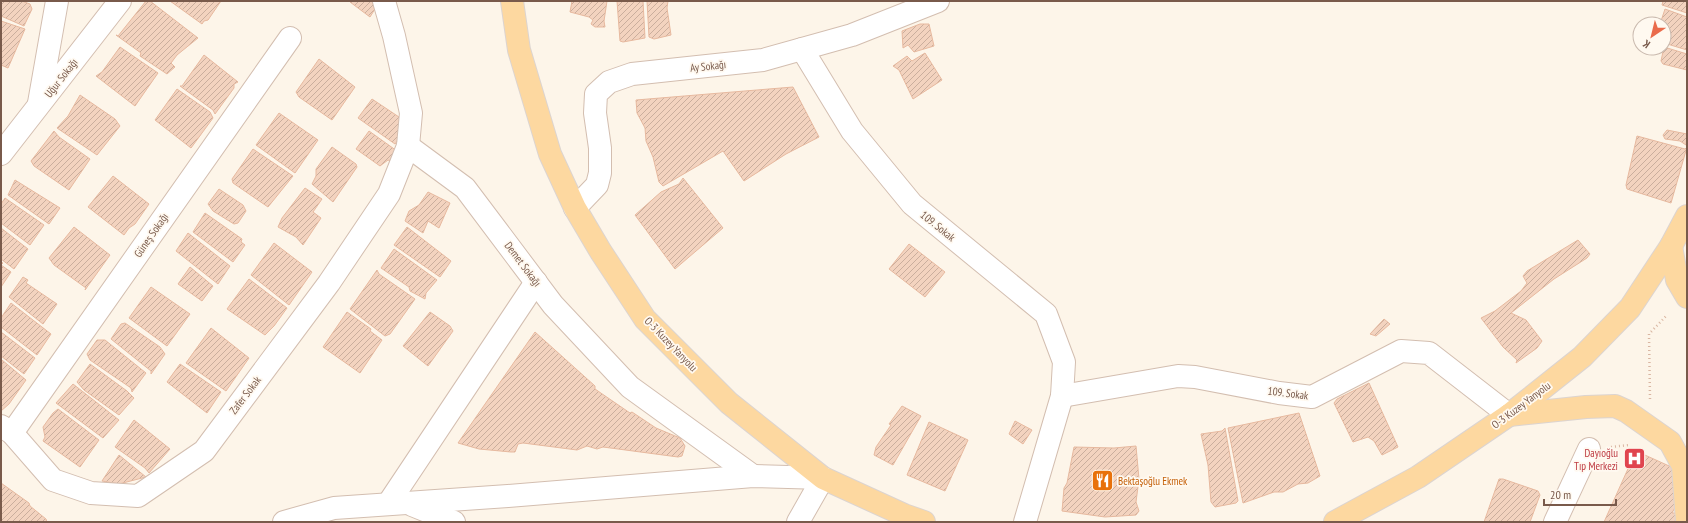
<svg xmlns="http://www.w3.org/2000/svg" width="1688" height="523" font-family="'PT Sans Narrow',sans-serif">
  <defs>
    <pattern id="building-hatch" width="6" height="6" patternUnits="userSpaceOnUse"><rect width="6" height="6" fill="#f3d3bf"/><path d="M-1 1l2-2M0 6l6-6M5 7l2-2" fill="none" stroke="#caae9d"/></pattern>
  </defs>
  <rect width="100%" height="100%" fill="#fdf5e9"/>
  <g fill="url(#building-hatch)" stroke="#e7b99f">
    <polygon points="1,1 22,1 30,4 32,9 24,26 1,16"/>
    <polygon points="146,1 150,1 198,38 177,55 171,63 175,67 167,74 140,56 141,53 116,35 118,36"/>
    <polygon points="170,1 221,1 208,20 204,21 202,24"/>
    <polygon points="351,1 372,1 375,9 370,17 350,2"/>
    <polygon points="572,1 607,1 604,21 605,27 595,27 591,24 593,20 589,17 570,12"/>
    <polygon points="617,1 643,1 645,38 623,42 620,41"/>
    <polygon points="647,1 668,1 667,8 671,35 654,39 649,37"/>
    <polygon points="1663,1 1687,1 1687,13 1662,5"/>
    <polygon points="1665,9 1687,17 1687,50 1664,43 1664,24 1660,24"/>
    <polygon points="1,21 25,29 8,68 1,65"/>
    <polygon points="920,24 929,24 934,46 914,52 908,45 903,48 902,31"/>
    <polygon points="120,47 158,73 135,106 96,76 102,72"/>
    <polygon points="1664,47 1687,54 1687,70 1663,64 1661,61"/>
    <polygon points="925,53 942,80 913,99 899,70 893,66 907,56 912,61"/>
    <polygon points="204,55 238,82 234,84 234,88 215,114 213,110 180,86 182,86"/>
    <polygon points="319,59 355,87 332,120 299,97 296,92"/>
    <polygon points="793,87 819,137 786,154 744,181 723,151 663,186 659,182 653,157 646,141 645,128 637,113 636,100"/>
    <polygon points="177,89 210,112 213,118 191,148 155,120"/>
    <polygon points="80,95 115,119 120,126 97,155 57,128 68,116"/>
    <polygon points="372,99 405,121 398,132 402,135 395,144 358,118"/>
    <polygon points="279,113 318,140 295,173 256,145"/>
    <polygon points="1667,130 1687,134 1686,145 1680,141 1665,139 1663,135"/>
    <polygon points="54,131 59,137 90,159 69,190 34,166 31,161"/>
    <polygon points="369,131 397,151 393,162 388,160 380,166 356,149"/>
    <polygon points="1637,136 1685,149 1687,147 1671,203 1627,189 1626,185"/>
    <polygon points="332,147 356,164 357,167 333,202 312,184 316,176 316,169"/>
    <polygon points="253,149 293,176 268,207 233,183 232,179"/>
    <polygon points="113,176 149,204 135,224 129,228 124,235 88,207"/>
    <polygon points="683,178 723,228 675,269 635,215 661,192 679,184"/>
    <polygon points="15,180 60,208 49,224 8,195"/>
    <polygon points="305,188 322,199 313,212 321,218 303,245 296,237 278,227 282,218"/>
    <polygon points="219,189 243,205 246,211 238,223 234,224 213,211 208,204"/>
    <polygon points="428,192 450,203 439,228 428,221 423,233 405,221 409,211 419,205"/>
    <polygon points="5,198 44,225 30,245 1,223 1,204"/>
    <polygon points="205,213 242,239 241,242 245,245 233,262 193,232"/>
    <polygon points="74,227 110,255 85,290 86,288 54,265 49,258"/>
    <polygon points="407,227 451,261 440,277 394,245"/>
    <polygon points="1,228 28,249 14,269 1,259"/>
    <polygon points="188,233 230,266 218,284 176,251"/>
    <polygon points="1578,240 1590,254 1587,258 1554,279 1511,313 1526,320 1542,341 1537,348 1516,363 1517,360 1503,347 1481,318 1495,311 1521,291 1527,283 1523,276 1527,271"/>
    <polygon points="274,243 312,272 289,305 251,275"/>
    <polygon points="909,244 945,272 925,297 889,269"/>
    <polygon points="394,249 437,280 426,293 425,299 410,291 409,287 381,268"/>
    <polygon points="1,262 3,263 1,265 11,272 1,287"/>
    <polygon points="190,267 213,286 202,301 178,284"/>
    <polygon points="377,270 379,274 415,299 390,334 385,336 350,309"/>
    <polygon points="23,277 28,280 26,283 57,304 43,324 9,297"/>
    <polygon points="249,279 287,308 274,326 265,335 227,309"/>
    <polygon points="151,287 190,314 167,346 129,318"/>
    <polygon points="11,303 51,334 37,355 1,327 1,318"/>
    <polygon points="347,312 371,329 370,331 382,340 360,373 323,347"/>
    <polygon points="430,312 450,326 453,331 428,366 403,346"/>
    <polygon points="1384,319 1390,324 1376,336 1370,334"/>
    <polygon points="125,323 160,347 165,354 151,374 151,371 111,339 121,324"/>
    <polygon points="211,328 249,358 226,391 186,363"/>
    <polygon points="1,332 35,358 24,374 1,356"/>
    <polygon points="535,332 595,386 595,389 630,413 632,412 656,428 680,438 685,446 682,456 678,457 603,447 597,449 587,446 577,450 523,443 518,444 515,452 511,452 479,449 458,443"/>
    <polygon points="97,340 105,340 146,373 132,392 131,388 90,360 87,354"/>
    <polygon points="2,360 26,380 9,404 1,411"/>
    <polygon points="90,364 127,391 134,398 119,415 84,390 77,382"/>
    <polygon points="180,364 221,392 207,413 167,382"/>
    <polygon points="1369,383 1398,447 1382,455 1374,441 1368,437 1353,442 1334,403 1337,399"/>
    <polygon points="73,384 119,420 103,438 56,403"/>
    <polygon points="902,406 921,416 893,465 874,455 876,447 891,425 889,424"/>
    <polygon points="58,409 99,440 80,467 43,441 45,437 43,427 53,413"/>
    <polygon points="1299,413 1320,476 1308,483 1298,484 1283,492 1274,492 1243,503 1228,428"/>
    <polygon points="134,420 170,449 149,473 145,468 115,447"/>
    <polygon points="1015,421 1032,430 1023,444 1009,434"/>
    <polygon points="929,422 968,440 945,491 907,475"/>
    <polygon points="1225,428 1238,501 1236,503 1215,507 1211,502 1208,465 1201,434 1222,431"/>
    <polygon points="1136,446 1139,479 1136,502 1139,511 1136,515 1105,517 1062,511 1064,488 1067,483 1074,447 1114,448"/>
    <polygon points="1636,451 1678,470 1679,474 1672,485 1678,489 1673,498 1678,502 1672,513 1677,513 1675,522 1604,522"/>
    <polygon points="119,455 146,477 119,484 102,481"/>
    <polygon points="1499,479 1503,479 1538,491 1540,495 1530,522 1484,522"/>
    <polygon points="1,483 29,503 30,506 46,519 47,522 1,522"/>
  </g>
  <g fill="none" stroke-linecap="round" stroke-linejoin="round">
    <defs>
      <g id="minor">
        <polyline points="802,49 852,131 912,204 1046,314 1064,362 1062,396 1025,522"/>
        <polyline points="39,103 57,1"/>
        <polyline points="408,146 465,188 553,305 630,387 753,476"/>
        <polyline points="1,154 120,1"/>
        <polyline points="575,208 597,185 600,173 600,148 595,113 596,94 609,82 632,74 763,60 852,35 938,1"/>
        <polyline points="1062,396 1178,376 1195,377 1279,393 1312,397 1401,351 1429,353 1509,415"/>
        <polyline points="1,426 12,433 53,480 91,493 138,496 204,451 329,283 389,194 408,146 411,113 394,36 384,1"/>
        <polyline points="12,433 290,38"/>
        <polyline points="388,504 536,282"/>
        <polyline points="412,505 454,522"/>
        <polyline points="284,522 334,508 508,496 753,476 823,478 798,522"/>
        <polyline points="1555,522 1589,449"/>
      </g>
      <g id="major">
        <polyline points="512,1 519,50 550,154 575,208 601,252 645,319 729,403 823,478 904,515 924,522"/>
        <polyline points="1671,246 1677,280 1687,297"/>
        <polyline points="1509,415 1586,407 1615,406 1626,411 1670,442 1683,466 1687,521"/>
        <polyline points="1335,522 1418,477 1509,415 1582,357 1630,308 1671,246 1687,216"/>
      </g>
    </defs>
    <use href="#minor" stroke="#d3beb0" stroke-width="24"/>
    <use href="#major" stroke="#dcd4d0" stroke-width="24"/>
    <g stroke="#d9b6a2" stroke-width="2.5" stroke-dasharray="1 3" stroke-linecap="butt">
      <polyline points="1650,399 1649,334 1667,315"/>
      <polyline points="1611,447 1629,445"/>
    </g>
    <use href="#minor" stroke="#fff" stroke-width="22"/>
    <use href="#major" stroke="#fdd8a0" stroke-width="22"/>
  </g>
  <defs>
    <symbol id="hospital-square" viewBox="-11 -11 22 22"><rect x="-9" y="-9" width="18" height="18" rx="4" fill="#e0444e" stroke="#fff9f0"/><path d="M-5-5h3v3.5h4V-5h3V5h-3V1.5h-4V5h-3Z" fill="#fff"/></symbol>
    <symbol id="restaurant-square" viewBox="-11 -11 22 22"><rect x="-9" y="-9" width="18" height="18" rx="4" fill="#e8710a" stroke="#fff9f0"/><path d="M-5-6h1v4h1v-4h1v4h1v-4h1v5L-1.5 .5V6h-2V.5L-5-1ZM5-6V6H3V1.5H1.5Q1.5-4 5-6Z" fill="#fff"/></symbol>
  </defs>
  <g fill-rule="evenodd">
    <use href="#hospital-square" x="1622" y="446" width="25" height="25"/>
    <use href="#restaurant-square" x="1090" y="468" width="25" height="25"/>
  </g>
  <g text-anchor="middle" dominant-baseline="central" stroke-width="3.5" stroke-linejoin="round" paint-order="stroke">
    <g font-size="11" fill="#795a4b" stroke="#fff9f0">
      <text transform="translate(708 66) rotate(-6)">Ay Sokağı</text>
      <text transform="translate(61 78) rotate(-52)">Uğur Sokağı</text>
      <text transform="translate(938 226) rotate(39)">109. Sokak</text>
      <text transform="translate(151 235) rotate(-55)">Güneş Sokağı</text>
      <text transform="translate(523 264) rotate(53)">Demet Sokağı</text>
      <text transform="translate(671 344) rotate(46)">O-3 Kuzey Yanyolu</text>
      <text transform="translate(1288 393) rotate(7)">109. Sokak</text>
      <text transform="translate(245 395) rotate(-53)">Zafer Sokak</text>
      <text transform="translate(1521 405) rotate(-37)">O-3 Kuzey Yanyolu</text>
    </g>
    <g font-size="11" fill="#be3a42" stroke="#fff9f0" text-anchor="end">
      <text x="1618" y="453">Dayıoğlu<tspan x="1618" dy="13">Tıp Merkezi</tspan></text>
    </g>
    <g font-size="11" fill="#c56008" stroke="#fff9f0" text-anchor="start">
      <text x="1118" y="481">Bektaşoğlu Ekmek</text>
    </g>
  </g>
  <rect width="1688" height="523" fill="none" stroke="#795a4b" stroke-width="4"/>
  <g transform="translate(1652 36) rotate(215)"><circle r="19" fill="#fff9f0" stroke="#c9b9ae"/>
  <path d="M0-3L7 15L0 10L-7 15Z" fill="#ea6b4b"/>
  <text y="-6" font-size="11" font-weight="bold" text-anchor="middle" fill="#795a4b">K</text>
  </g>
  <path d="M1544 499v6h72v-6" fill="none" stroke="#795a4b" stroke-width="2"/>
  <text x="1550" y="499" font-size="12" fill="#795a4b" stroke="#fff9f0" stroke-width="3" paint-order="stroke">20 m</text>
</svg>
